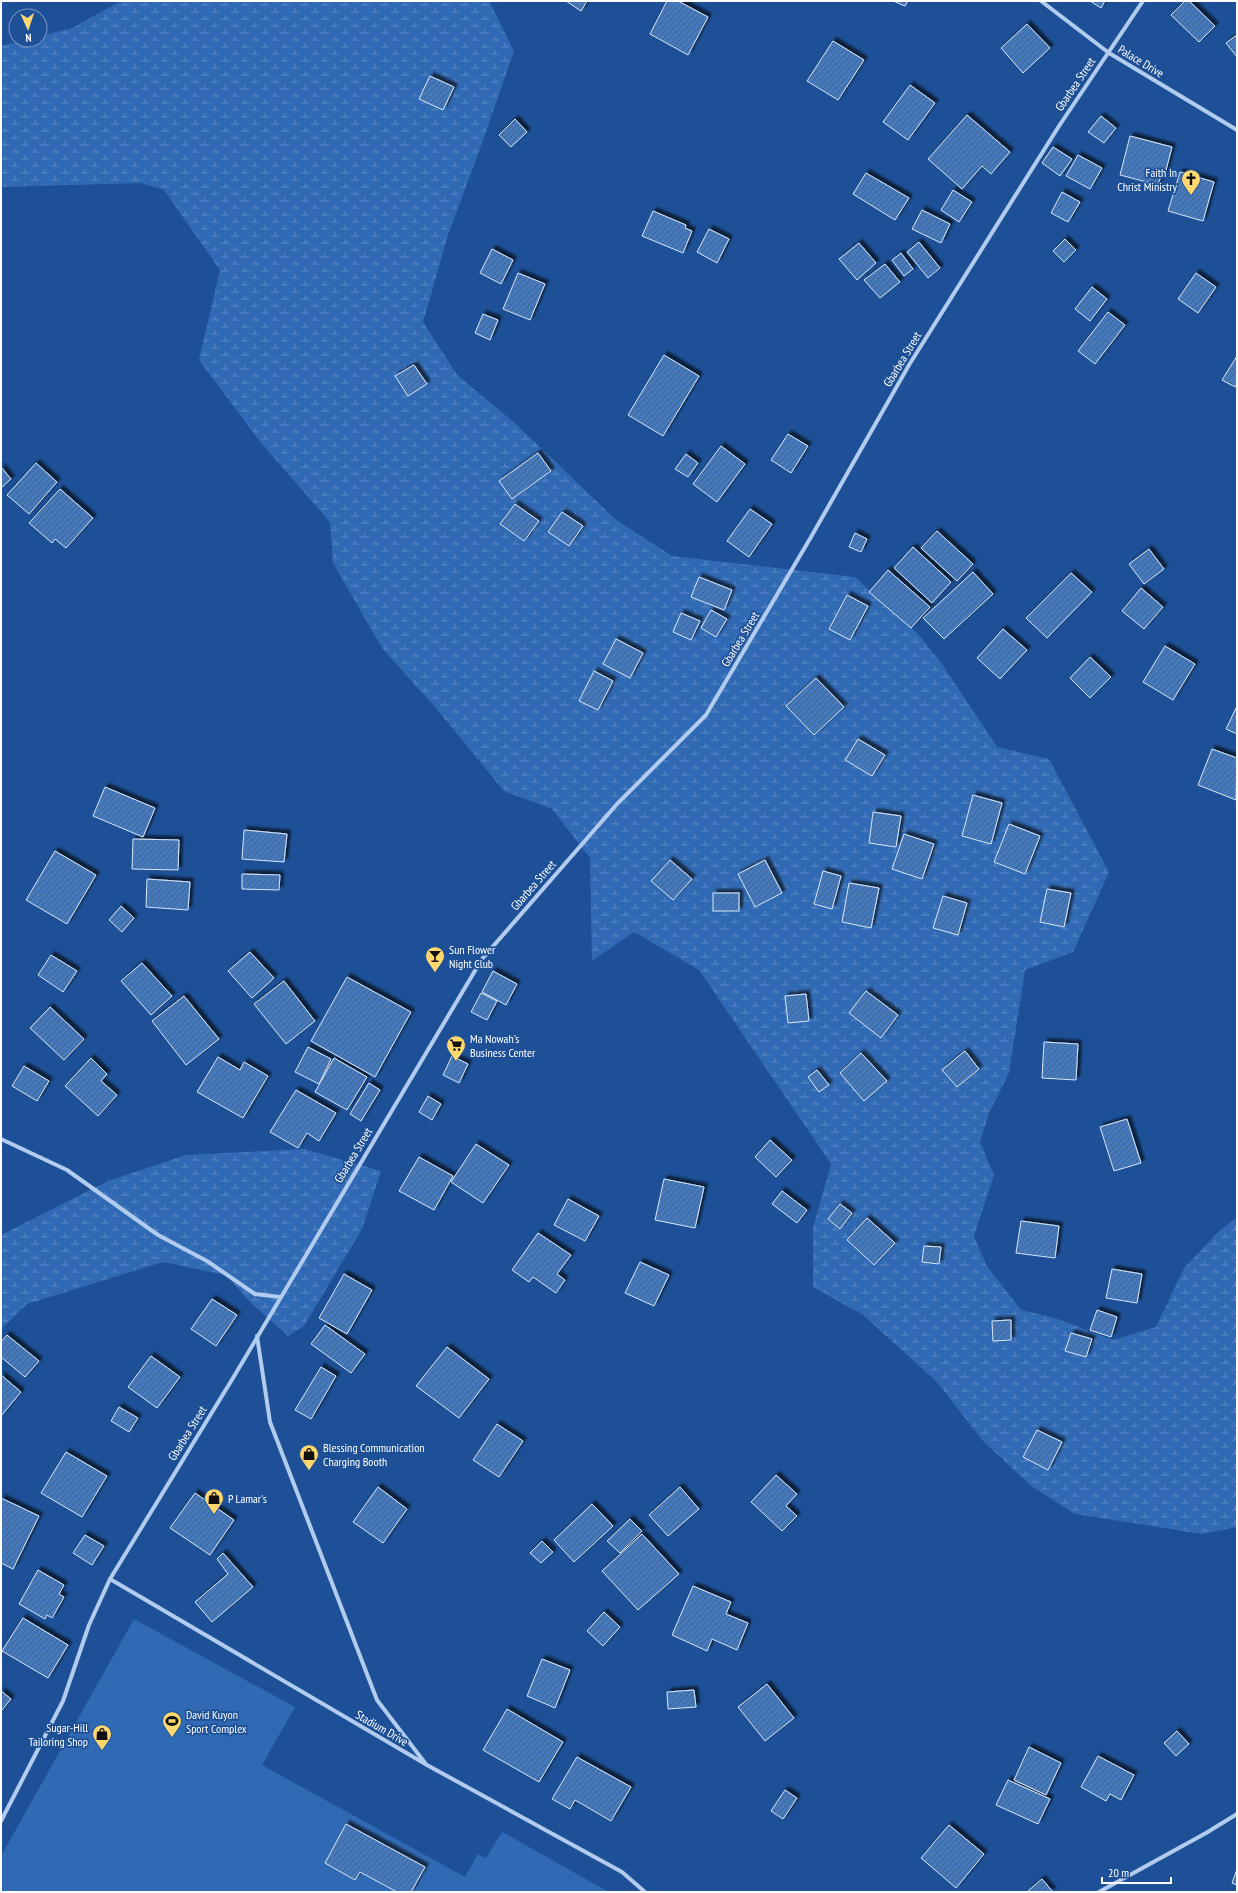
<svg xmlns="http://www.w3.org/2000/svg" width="1238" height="1893" font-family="'PT Sans Narrow',sans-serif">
  <defs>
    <pattern id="wetland-marsh" width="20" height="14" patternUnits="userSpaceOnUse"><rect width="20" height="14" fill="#316ab4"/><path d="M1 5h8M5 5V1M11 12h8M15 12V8" fill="none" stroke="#5a88c3"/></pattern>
    <pattern id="building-hatch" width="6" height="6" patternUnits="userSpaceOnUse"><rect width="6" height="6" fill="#4579bd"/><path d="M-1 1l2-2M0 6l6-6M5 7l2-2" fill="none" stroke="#486284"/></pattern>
    <filter id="shadow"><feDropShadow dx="3.5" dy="-3.5" stdDeviation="1" flood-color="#0009"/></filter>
  </defs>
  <rect width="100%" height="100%" fill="#1d5096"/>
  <polygon fill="#316ab4" points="134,1619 295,1707 262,1765 465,1877 478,1854 486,1858 502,1832 609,1892 1,1892 1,1856"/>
  <g fill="url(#wetland-marsh)">
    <polygon points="121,1 489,1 514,51 481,146 448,235 423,322 458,376 516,424 616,520 672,556 855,577 919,635 942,664 997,747 1049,759 1109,872 1073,952 1025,970 1009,1073 989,1113 980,1142 994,1175 974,1236 986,1265 1021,1310 1055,1318 1113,1340 1156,1327 1184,1268 1218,1232 1237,1217 1237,1527 1202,1534 1075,1514 1031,1486 982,1440 937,1382 863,1315 813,1287 813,1227 831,1164 699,970 634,932 592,961 590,858 552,809 504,791 434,706 382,648 333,563 330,522 261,443 199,360 220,270 164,190 141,183 1,187 1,46 25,40 40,40 40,36 72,28"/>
    <polygon points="304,1149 381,1171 362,1229 304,1326 288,1336 251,1303 226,1275 163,1262 27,1304 1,1329 1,1235 108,1181 186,1155"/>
  </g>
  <g fill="url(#building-hatch)" stroke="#d7e7fb" filter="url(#shadow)">
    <polygon points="566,1 587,1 581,11"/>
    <polygon points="667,1 678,1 708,17 688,55 650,34"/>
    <polygon points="893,1 908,1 905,6"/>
    <polygon points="1090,1 1105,1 1101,8"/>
    <polygon points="1185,1 1189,1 1215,26 1199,42 1171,15"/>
    <polygon points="1027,24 1050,48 1023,73 1001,48"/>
    <polygon points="1237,35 1237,57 1226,43"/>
    <polygon points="833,41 864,60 838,100 807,81"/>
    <polygon points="430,76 454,87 443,110 419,99"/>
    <polygon points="910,85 935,103 908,140 883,122"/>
    <polygon points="967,115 1010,152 991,174 982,166 962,189 928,159"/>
    <polygon points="1101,116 1116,128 1104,143 1088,132"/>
    <polygon points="515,119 527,132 511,147 499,135"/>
    <polygon points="1130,136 1172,147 1165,174 1162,173 1158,185 1120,175"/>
    <polygon points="1053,147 1072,159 1060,176 1042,163"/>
    <polygon points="1078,155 1102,168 1090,189 1066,176"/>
    <polygon points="1180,172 1214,182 1203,221 1168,211"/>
    <polygon points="866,173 909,198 895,220 853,194"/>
    <polygon points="953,190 972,202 959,222 941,210"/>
    <polygon points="1062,192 1080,202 1068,222 1051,213"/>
    <polygon points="922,210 950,224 941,243 912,229"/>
    <polygon points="653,211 686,225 685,228 692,231 683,253 642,236"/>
    <polygon points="709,229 729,239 717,263 697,252"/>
    <polygon points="1065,239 1076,250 1064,262 1053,251"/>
    <polygon points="919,242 940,268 928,278 907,252"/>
    <polygon points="859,243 876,263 857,280 839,259"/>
    <polygon points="492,249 513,260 501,284 480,273"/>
    <polygon points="901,253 913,269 904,276 892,260"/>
    <polygon points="885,264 900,282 880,298 864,280"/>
    <polygon points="518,273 545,284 530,320 503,309"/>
    <polygon points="1196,273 1216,287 1198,313 1178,299"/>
    <polygon points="1092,287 1107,299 1090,321 1075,309"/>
    <polygon points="1108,312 1125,325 1095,364 1078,351"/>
    <polygon points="483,314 498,320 490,340 475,333"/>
    <polygon points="664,355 699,376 663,436 628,415"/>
    <polygon points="1237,356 1237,383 1235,387 1222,380"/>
    <polygon points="414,365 427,384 408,396 395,376"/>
    <polygon points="788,434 808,446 791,473 771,460"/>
    <polygon points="721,446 745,464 717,502 693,484"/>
    <polygon points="538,453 551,471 512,499 499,481"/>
    <polygon points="686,454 698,463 688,477 675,469"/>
    <polygon points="36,463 57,482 29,514 7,495"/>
    <polygon points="1,467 11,479 1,488"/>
    <polygon points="60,489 93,518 66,548 55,539 52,543 29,523"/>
    <polygon points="515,504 539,521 524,541 500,524"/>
    <polygon points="750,509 772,524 749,557 727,541"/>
    <polygon points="562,512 583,526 569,546 548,532"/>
    <polygon points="937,531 973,564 957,581 921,548"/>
    <polygon points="855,533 867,539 861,552 849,547"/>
    <polygon points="913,547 951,582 932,603 894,568"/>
    <polygon points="1149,549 1164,569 1144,584 1129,564"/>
    <polygon points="888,570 930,607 911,628 869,592"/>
    <polygon points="973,572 993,594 944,639 923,618"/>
    <polygon points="1071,573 1092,592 1047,638 1026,618"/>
    <polygon points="699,577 732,590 724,610 691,597"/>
    <polygon points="1141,588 1163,607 1144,629 1122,611"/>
    <polygon points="847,595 868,606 850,640 829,629"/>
    <polygon points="711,610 727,619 716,637 701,628"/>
    <polygon points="681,613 700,621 691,640 673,632"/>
    <polygon points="1003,629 1027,650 1000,679 977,658"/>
    <polygon points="616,639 643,653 630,678 603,664"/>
    <polygon points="1165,646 1195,664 1173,700 1143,682"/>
    <polygon points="1090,657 1111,677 1090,698 1070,678"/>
    <polygon points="594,671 613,681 598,710 579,701"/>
    <polygon points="816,678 844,707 814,735 786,706"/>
    <polygon points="1237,706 1237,734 1226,729"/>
    <polygon points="858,739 885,755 872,776 845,760"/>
    <polygon points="1212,749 1237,758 1236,800 1198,785"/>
    <polygon points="105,787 155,808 143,837 93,816"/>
    <polygon points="973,795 1002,803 991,844 962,836"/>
    <polygon points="873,812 901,816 896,847 869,843"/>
    <polygon points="1009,824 1040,836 1025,874 994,862"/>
    <polygon points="244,830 287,834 284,862 242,859"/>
    <polygon points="904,834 934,844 922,879 892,869"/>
    <polygon points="133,839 179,840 178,870 132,869"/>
    <polygon points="55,851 96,875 67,924 26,900"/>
    <polygon points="670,860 692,879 673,900 651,881"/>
    <polygon points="765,860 782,893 755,907 738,874"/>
    <polygon points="823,871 841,876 832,909 814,904"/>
    <polygon points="242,874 280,875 279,890 242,889"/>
    <polygon points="147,879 190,882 188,910 146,907"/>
    <polygon points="849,883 879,888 871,928 842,922"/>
    <polygon points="1047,889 1071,893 1064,927 1040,922"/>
    <rect x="713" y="893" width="26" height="18"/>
    <polygon points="943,896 967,903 958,935 933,928"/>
    <polygon points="121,906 134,918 122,932 109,920"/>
    <polygon points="250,952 274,978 252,998 228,971"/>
    <polygon points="51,955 77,971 63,992 38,975"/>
    <polygon points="142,963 172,996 151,1015 121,981"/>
    <polygon points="493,971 517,984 506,1005 482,992"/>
    <polygon points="347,977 411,1012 375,1077 311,1041"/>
    <polygon points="284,981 315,1021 286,1044 254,1004"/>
    <polygon points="866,991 898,1015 881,1038 849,1013"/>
    <polygon points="481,993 497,1001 487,1020 471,1012"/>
    <polygon points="806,994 809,1021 788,1023 785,996"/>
    <polygon points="184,996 219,1039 186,1065 152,1021"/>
    <polygon points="50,1007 84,1039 64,1060 30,1028"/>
    <polygon points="1044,1042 1078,1044 1076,1080 1042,1078"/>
    <polygon points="308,1047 331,1059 319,1084 295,1072"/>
    <polygon points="965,1051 979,1069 957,1087 942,1070"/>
    <polygon points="861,1053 887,1081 864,1101 840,1073"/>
    <polygon points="452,1056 468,1064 459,1083 443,1075"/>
    <polygon points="218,1057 240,1070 244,1062 268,1076 243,1118 197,1092"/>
    <polygon points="91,1058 107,1074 101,1081 117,1095 98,1116 65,1086"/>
    <polygon points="334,1058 367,1077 347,1110 315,1092"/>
    <polygon points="24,1066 49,1081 37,1101 12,1086"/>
    <polygon points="817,1070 829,1085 819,1092 808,1077"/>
    <polygon points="369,1083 380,1090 361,1121 350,1114"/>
    <polygon points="296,1090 336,1113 319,1141 307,1133 298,1148 270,1132"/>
    <polygon points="428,1096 441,1104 432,1120 419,1112"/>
    <polygon points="1127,1119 1141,1163 1114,1171 1100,1127"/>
    <polygon points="770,1140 792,1160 776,1177 755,1157"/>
    <polygon points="476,1144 509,1165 483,1203 451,1182"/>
    <polygon points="419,1157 453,1176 434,1210 399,1191"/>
    <polygon points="664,1179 704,1187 695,1228 655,1220"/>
    <polygon points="782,1191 807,1210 797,1223 772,1204"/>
    <polygon points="568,1199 599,1216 585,1241 554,1225"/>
    <polygon points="840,1204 852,1213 840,1229 828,1219"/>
    <polygon points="867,1218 895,1243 874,1265 847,1240"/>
    <polygon points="1021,1221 1059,1226 1055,1258 1016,1253"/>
    <polygon points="538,1233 571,1255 557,1274 565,1280 556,1293 533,1277 529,1282 512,1270"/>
    <polygon points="924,1246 941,1247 939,1264 922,1262"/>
    <polygon points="640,1262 669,1275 654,1306 625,1293"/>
    <polygon points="1112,1269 1142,1274 1137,1303 1106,1298"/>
    <polygon points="344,1274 372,1290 347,1334 319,1318"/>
    <polygon points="212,1299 237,1315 216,1346 191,1329"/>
    <polygon points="1097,1310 1117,1317 1111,1337 1090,1330"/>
    <polygon points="1011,1320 1011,1340 993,1341 992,1321"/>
    <polygon points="325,1325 365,1354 351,1373 311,1344"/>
    <polygon points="1071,1333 1092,1339 1086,1357 1065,1351"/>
    <polygon points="7,1335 39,1361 25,1377 1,1357 1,1342"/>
    <polygon points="447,1347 489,1379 459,1418 416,1386"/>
    <polygon points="151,1356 180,1377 157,1408 128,1387"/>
    <polygon points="321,1367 336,1376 311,1419 295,1410"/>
    <polygon points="1,1375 21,1392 1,1416"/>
    <polygon points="119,1407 138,1418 129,1432 111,1421"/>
    <polygon points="497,1424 523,1441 499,1477 473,1460"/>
    <polygon points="1037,1430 1062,1442 1048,1470 1023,1457"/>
    <polygon points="66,1452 107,1476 82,1517 41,1493"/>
    <polygon points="776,1475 797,1494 786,1506 797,1516 782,1531 751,1502"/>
    <polygon points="378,1487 407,1509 383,1543 353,1522"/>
    <polygon points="680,1487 699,1509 668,1536 649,1515"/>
    <polygon points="195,1493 234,1520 210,1555 170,1528"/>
    <polygon points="1,1498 39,1516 13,1569 1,1563"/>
    <polygon points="592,1504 613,1526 574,1562 554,1540"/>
    <polygon points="630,1519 642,1531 620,1553 607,1541"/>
    <polygon points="642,1534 679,1574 638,1610 602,1571"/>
    <polygon points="85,1535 104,1546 92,1565 73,1553"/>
    <polygon points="542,1541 553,1552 541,1563 530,1553"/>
    <polygon points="223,1553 253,1587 212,1622 195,1602 228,1574 217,1559"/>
    <polygon points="38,1570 64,1585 59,1594 64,1597 52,1618 47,1615 45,1619 19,1604"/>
    <polygon points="693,1586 731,1602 726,1614 748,1623 737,1650 712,1639 707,1651 672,1635"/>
    <polygon points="604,1612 620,1627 603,1646 587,1631"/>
    <polygon points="23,1618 68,1645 48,1678 2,1651"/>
    <polygon points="542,1659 570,1670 555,1708 527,1696"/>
    <polygon points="767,1684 794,1718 765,1741 738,1707"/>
    <polygon points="694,1690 696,1707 668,1709 667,1692"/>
    <polygon points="1,1691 11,1699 1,1711"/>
    <polygon points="507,1709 563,1742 539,1782 483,1750"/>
    <polygon points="1177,1731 1189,1744 1176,1756 1164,1743"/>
    <polygon points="1029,1747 1061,1763 1046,1795 1014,1780"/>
    <polygon points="1098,1756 1134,1775 1121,1800 1110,1794 1106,1801 1081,1787"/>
    <polygon points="577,1757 631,1787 611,1821 575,1800 570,1809 552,1799"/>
    <polygon points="1008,1780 1050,1799 1038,1824 996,1805"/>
    <polygon points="785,1790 797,1798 783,1819 771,1811"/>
    <polygon points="346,1824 425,1867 411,1892 397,1892 360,1872 355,1880 325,1863"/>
    <polygon points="949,1825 984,1854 956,1888 921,1858"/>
    <polygon points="1237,1869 1237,1885 1232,1883"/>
    <polygon points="1042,1879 1053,1892 1029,1892 1028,1891"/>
  </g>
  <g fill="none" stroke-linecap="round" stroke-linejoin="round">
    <g stroke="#b1ccef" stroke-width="4">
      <polyline points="1041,1 1109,53 1237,130"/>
      <polyline points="1,1139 67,1170 158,1235 207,1261 255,1294 280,1297"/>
      <polyline points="257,1336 270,1422 377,1700 425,1763"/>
      <polyline points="110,1579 427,1765 622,1872 645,1892"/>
      <polyline points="1,1821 63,1701 89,1625 110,1579 233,1378 482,959 617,804 706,715 811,537 909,365 1059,126 1143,1"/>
      <polyline points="1099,1892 1206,1833 1237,1814"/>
    </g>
  </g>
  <defs>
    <symbol id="church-pin" viewBox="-11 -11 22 30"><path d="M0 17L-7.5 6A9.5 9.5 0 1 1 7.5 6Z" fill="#fed76f" stroke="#1d5096"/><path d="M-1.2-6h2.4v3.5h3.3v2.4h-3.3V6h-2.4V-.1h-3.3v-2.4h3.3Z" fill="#111"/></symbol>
    <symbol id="bar-pin" viewBox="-11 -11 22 30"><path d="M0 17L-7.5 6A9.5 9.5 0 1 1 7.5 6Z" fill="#fed76f" stroke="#1d5096"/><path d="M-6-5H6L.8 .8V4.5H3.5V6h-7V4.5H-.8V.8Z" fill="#111"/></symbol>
    <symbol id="supermarket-pin" viewBox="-11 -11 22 30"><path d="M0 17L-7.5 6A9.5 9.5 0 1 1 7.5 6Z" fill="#fed76f" stroke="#1d5096"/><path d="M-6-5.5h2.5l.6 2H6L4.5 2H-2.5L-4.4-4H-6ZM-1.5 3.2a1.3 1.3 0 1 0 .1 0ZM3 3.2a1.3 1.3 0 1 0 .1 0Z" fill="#111"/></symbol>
    <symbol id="shop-pin" viewBox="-11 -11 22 30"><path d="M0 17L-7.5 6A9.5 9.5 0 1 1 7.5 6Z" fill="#fed76f" stroke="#1d5096"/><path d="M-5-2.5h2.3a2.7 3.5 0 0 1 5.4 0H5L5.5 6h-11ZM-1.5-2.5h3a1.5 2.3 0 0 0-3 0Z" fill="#111"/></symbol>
    <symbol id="stadium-pin" viewBox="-11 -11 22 30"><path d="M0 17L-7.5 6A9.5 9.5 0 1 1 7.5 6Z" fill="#fed76f" stroke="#1d5096"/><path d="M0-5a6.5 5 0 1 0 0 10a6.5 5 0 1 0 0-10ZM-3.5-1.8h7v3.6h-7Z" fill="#111"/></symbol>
  </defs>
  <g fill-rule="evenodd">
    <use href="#church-pin" x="1180" y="168" width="22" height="30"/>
    <use href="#bar-pin" x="424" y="945" width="22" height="30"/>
    <use href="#supermarket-pin" x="445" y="1034" width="22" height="30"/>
    <use href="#shop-pin" x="298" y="1443" width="22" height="30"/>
    <use href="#shop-pin" x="203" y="1487" width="22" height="30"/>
    <use href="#stadium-pin" x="161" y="1710" width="22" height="30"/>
    <use href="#shop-pin" x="91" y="1723" width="22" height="30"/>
  </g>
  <g text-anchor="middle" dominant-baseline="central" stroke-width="3.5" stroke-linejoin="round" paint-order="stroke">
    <g font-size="12" fill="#fff" stroke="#1d5096">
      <text transform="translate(1141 61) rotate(31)">Palace Drive</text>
      <text transform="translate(1075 84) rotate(-56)">Gbarbea Street</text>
      <text transform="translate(902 359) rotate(-59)">Gbarbea Street</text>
      <text transform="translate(740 639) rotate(-59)">Gbarbea Street</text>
      <text transform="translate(533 885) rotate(-49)">Gbarbea Street</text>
      <text transform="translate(353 1155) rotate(-59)">Gbarbea Street</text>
      <text transform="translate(187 1433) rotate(-58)">Gbarbea Street</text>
      <text transform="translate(382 1728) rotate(30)">Stadium Drive</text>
    </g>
    <g font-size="12" fill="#fff" stroke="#1d5096" text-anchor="start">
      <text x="1177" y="172" text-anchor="end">Faith In<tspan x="1177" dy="14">Christ Ministry</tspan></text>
      <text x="449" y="949">Sun Flower<tspan x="449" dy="14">Night Club</tspan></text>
      <text x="470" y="1038">Ma Nowah's<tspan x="470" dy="14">Business Center</tspan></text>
      <text x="323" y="1447">Blessing Communication<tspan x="323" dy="14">Charging Booth</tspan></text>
      <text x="228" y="1498">P Lamar's</text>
      <text x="186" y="1714">David Kuyon<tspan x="186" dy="14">Sport Complex</tspan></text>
      <text x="88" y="1727" text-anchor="end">Sugar-Hill<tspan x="88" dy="14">Tailoring Shop</tspan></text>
    </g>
  </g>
  <rect width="1238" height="1893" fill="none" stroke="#ffffff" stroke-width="4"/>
  <g transform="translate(28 28) rotate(177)"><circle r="19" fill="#1d5096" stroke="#7796c0"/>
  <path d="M0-3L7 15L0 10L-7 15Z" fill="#fed76f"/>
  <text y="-6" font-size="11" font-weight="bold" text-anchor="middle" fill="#ffffff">N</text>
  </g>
  <path d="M1102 1877v6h69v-6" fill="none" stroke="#ffffff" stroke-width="2"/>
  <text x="1108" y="1877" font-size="12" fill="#ffffff" stroke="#1d5096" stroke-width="3" paint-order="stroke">20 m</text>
</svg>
